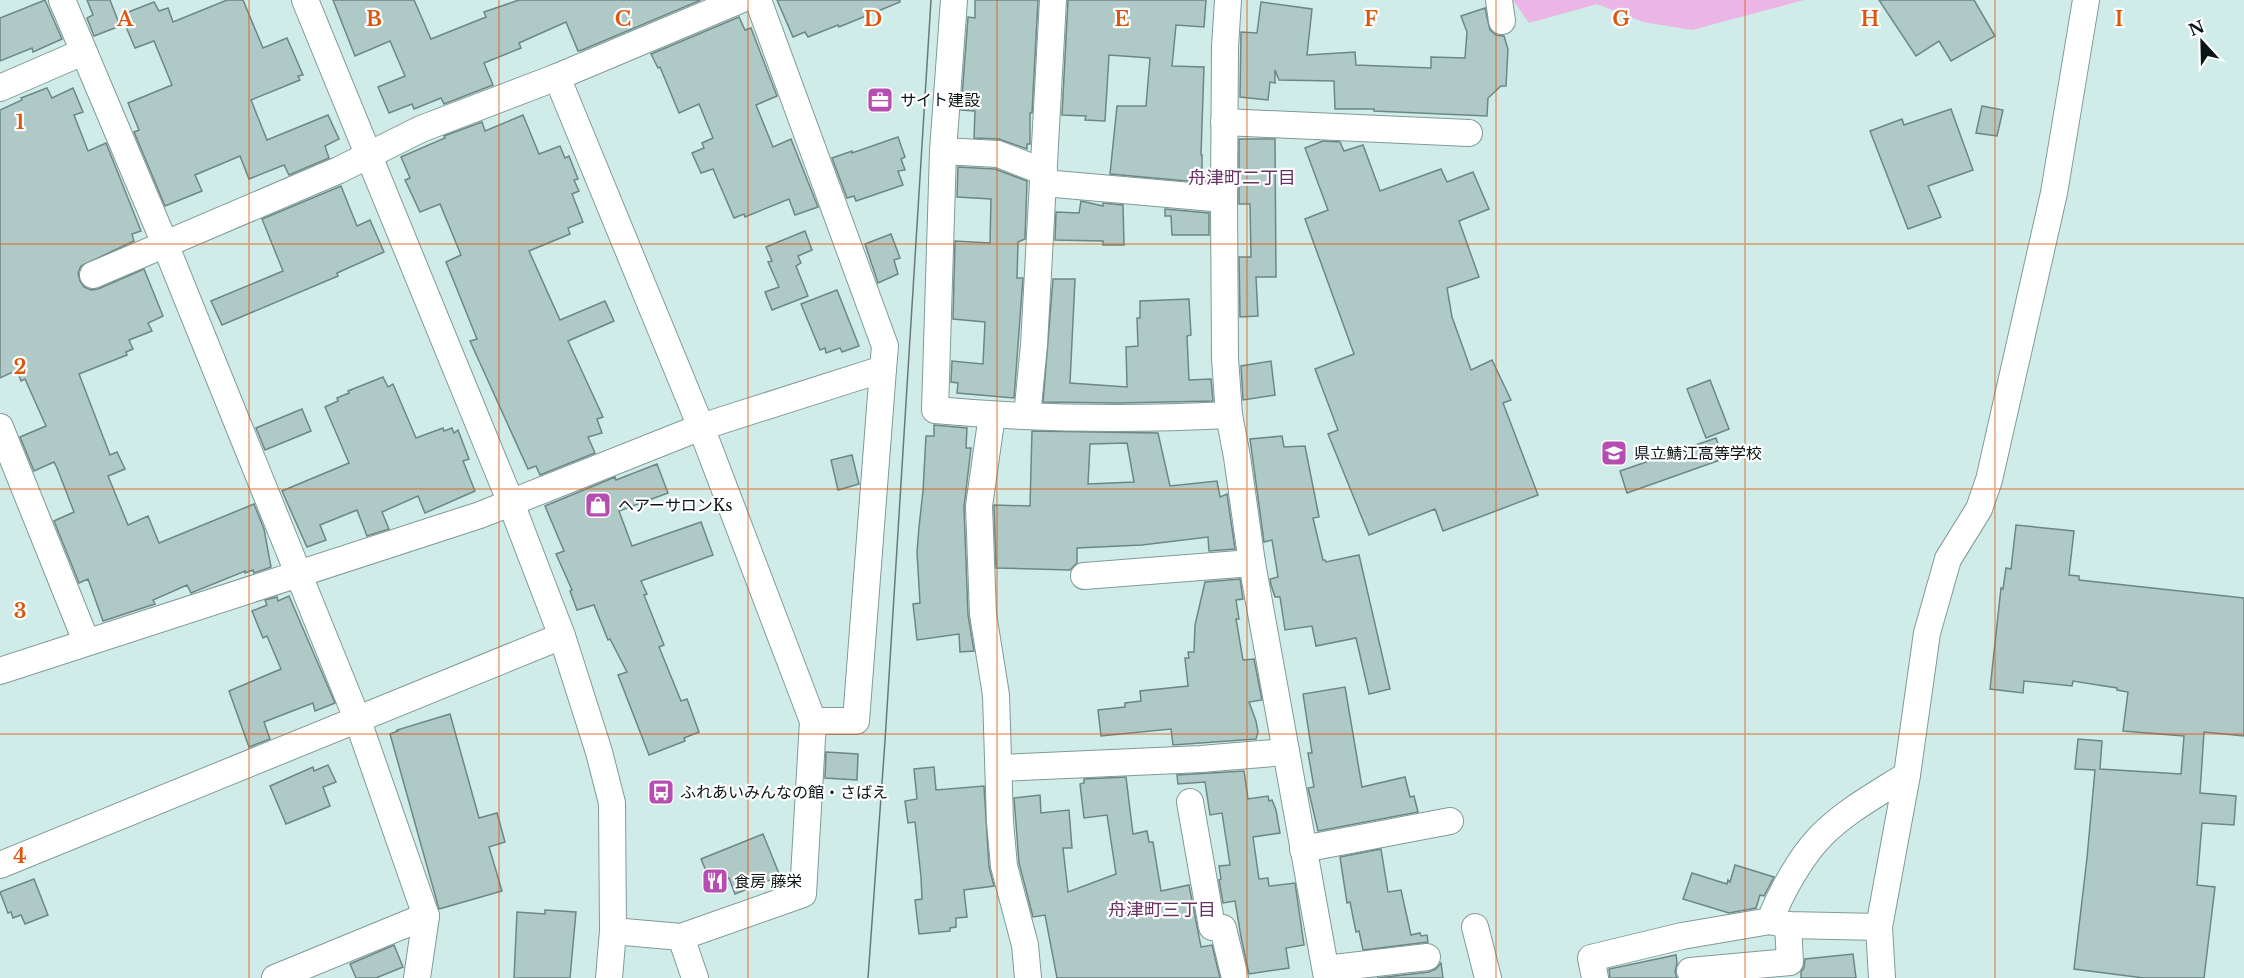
<svg xmlns="http://www.w3.org/2000/svg" width="2244" height="978" font-family="'Libre Baskerville','Noto Sans JP',serif">
  <rect width="100%" height="100%" fill="#d0ece9"/>
  <polygon fill="#ebb6e6" points="1513,0 1804,0 1692,30 1643,22 1597,4 1529,23"/>
  <g fill="#aec9c6" stroke="#6d8784" stroke-width="1.5" fill-rule="evenodd">
    <polygon points="45,0 62,39 33,52 32,48 0,61 0,18"/>
    <polygon points="87,0 110,0 120,26 94,36 87,18 93,15"/>
    <polygon points="227,0 243,0 263,48 287,38 303,75 298,76 300,80 251,100 267,140 328,115 339,139 325,146 329,158 289,175 284,165 249,179 240,156 195,175 202,191 165,206 134,132 139,130 128,103 172,85 154,41 135,48 121,15 154,2 159,11 168,8 173,22"/>
    <polygon points="333,0 414,0 431,39 486,17 484,12 519,0 701,0 582,50 578,51 566,22 519,43 521,48 484,63 493,85 444,104 441,98 414,109 412,104 389,113 378,87 405,76 390,41 355,56"/>
    <polygon points="777,0 900,0 900,2 839,27 838,25 808,37 805,32 793,37"/>
    <polygon points="975,0 1038,0 1032,113 1030,113 1030,144 1027,144 1027,149 999,139 974,138 975,111 961,110 968,17 975,18"/>
    <polygon points="1068,0 1206,0 1204,27 1176,25 1172,66 1204,67 1201,155 1202,155 1202,178 1209,178 1209,183 1110,174 1117,106 1146,106 1150,58 1109,55 1105,121 1085,120 1086,116 1062,115"/>
    <polygon points="1879,0 1974,0 1995,36 1951,61 1939,41 1916,56"/>
    <polygon points="1261,2 1312,9 1307,55 1355,52 1356,65 1431,68 1431,57 1465,58 1467,32 1461,16 1485,8 1490,30 1496,35 1504,36 1508,49 1506,86 1501,86 1488,98 1487,116 1374,111 1374,109 1335,109 1334,81 1279,80 1275,70 1275,83 1270,82 1268,100 1240,97 1241,32 1257,33"/>
    <polygon points="739,17 745,30 751,28 777,96 756,105 773,147 791,139 818,207 795,215 789,199 745,217 744,214 734,218 713,169 701,173 692,153 704,148 702,143 713,138 699,104 679,113 660,67 658,68 651,54"/>
    <polygon points="47,88 52,98 73,88 83,112 74,115 88,151 106,143 141,231 132,234 134,241 81,266 78,273 80,281 84,287 91,290 98,289 144,269 163,316 148,323 152,331 129,340 133,349 126,352 127,355 79,374 110,455 117,452 125,469 108,476 128,525 148,516 159,543 254,504 264,529 271,567 254,573 253,570 245,573 245,571 191,593 187,585 153,600 155,604 103,621 88,579 79,583 54,521 74,512 57,468 54,462 34,471 20,437 46,426 25,379 21,381 17,370 0,378 0,110 22,100 21,98"/>
    <polygon points="1982,106 2003,110 1997,136 1976,133"/>
    <polygon points="1951,109 1973,170 1928,186 1941,217 1908,229 1870,131 1902,119 1904,125"/>
    <polygon points="523,115 539,154 560,146 565,158 569,156 578,179 574,180 579,191 572,194 583,222 568,228 570,234 529,251 560,320 605,301 614,321 568,341 603,417 597,419 602,433 588,437 595,453 540,475 536,466 528,469 470,341 477,339 446,262 461,255 440,204 420,212 405,180 410,178 401,157 445,138 444,136 482,122 485,131"/>
    <polygon points="898,137 905,157 901,159 905,170 898,171 903,185 856,201 854,196 847,198 832,158 852,151 852,153"/>
    <polygon points="1239,139 1275,139 1276,277 1256,277 1258,316 1240,317 1239,257 1251,257 1250,204 1239,204"/>
    <polygon points="1323,141 1340,142 1344,151 1363,145 1380,191 1441,169 1447,182 1473,172 1489,209 1459,221 1479,277 1447,288 1452,317 1471,370 1492,360 1511,400 1503,403 1538,495 1443,531 1435,509 1369,535 1328,434 1338,430 1315,369 1354,354 1305,219 1328,210 1305,148"/>
    <polygon points="958,167 995,169 1027,181 1025,239 1018,242 1017,278 1023,278 1014,398 957,393 958,383 951,382 952,361 983,364 985,322 953,319 955,241 990,243 991,199 957,197"/>
    <polygon points="341,186 357,226 370,220 384,252 337,273 338,276 222,325 211,301 283,271 262,219"/>
    <polygon points="1081,201 1103,206 1103,203 1123,205 1124,245 1103,245 1103,241 1055,240 1056,212 1079,213"/>
    <polygon points="1165,209 1209,213 1209,235 1172,235 1171,216 1165,216"/>
    <polygon points="805,231 812,250 798,256 801,263 796,266 808,296 772,310 765,292 779,287 768,262 772,261 766,247"/>
    <polygon points="891,234 900,258 894,260 898,274 878,283 865,244"/>
    <polygon points="1053,279 1075,279 1070,383 1127,387 1126,347 1138,346 1137,318 1140,318 1140,301 1189,299 1191,335 1187,336 1189,380 1211,379 1213,401 1119,403 1043,402"/>
    <polygon points="837,290 859,346 842,352 840,348 826,353 825,348 820,350 801,304"/>
    <polygon points="1271,361 1275,395 1243,400 1241,366"/>
    <polygon points="383,377 388,387 393,384 416,438 443,428 444,431 452,428 454,433 458,430 469,459 463,461 475,491 425,513 418,496 382,512 389,529 367,536 357,510 320,525 326,540 307,547 282,491 349,463 325,407 338,401 337,398 349,393 348,391"/>
    <polygon points="1710,380 1729,429 1706,438 1687,389"/>
    <polygon points="302,409 311,431 265,450 256,428"/>
    <polygon points="934,425 967,428 966,448 971,448 964,507 968,615 974,651 960,652 959,634 917,640 913,604 920,603 917,552 919,527 923,491 926,436 934,436"/>
    <path d="M1032 431 1158 433 1170 486 1217 481 1220 497 1227 494 1235 549 1209 551 1208 537 1142 545 1077 548V563L1070 570 996 568 994 505 1030 506ZM1127 443 1134 482 1088 484 1090 444Z"/>
    <polygon points="1282,436 1284,447 1305,446 1319,517 1313,518 1323,560 1325,560 1326,562 1359,555 1390,689 1369,694 1356,638 1316,646 1312,626 1285,630 1280,597 1275,597 1271,585 1270,579 1278,577 1272,540 1264,542 1250,439"/>
    <polygon points="1716,438 1723,459 1627,493 1620,471"/>
    <polygon points="852,455 859,484 838,490 831,460"/>
    <polygon points="657,464 668,493 619,511 632,546 701,522 713,555 641,581 647,594 644,595 664,645 659,647 681,701 687,699 699,732 684,738 685,741 649,755 618,675 627,672 610,639 608,640 594,605 577,610 570,591 572,590 556,554 564,551 545,506 615,477 616,480"/>
    <polygon points="2016,525 2074,531 2069,575 2079,576 2079,580 2244,598 2244,736 2204,732 2200,793 2236,796 2234,825 2202,823 2197,885 2215,887 2204,978 2144,978 2074,969 2087,858 2095,770 2075,769 2078,739 2102,741 2100,769 2181,774 2184,736 2123,731 2128,692 2117,690 2117,688 2073,681 2072,686 2024,681 2023,693 1990,689 2001,588 2003,589 2006,568 2011,569"/>
    <polygon points="1240,579 1243,599 1236,600 1239,619 1236,619 1243,660 1254,659 1262,700 1249,702 1256,721 1258,732 1256,739 1173,745 1171,729 1101,736 1098,710 1125,707 1125,703 1141,701 1140,691 1188,686 1185,658 1189,658 1188,652 1194,652 1195,625 1205,582"/>
    <polygon points="289,596 335,703 315,711 313,703 264,722 270,739 249,747 229,691 281,669 267,636 263,638 252,611 267,605 265,600 277,597 278,601"/>
    <polygon points="1345,687 1362,787 1405,777 1410,797 1414,796 1418,812 1318,831 1308,788 1314,787 1308,753 1312,753 1303,694"/>
    <polygon points="450,714 479,818 497,813 505,842 489,847 502,891 439,909 390,734 398,731 397,730"/>
    <polygon points="826,752 858,754 857,780 825,778"/>
    <polygon points="328,765 336,782 323,787 330,806 286,824 270,786 313,767 314,771"/>
    <polygon points="934,767 936,790 984,786 989,867 994,886 964,890 967,917 956,918 956,927 950,928 950,931 919,934 915,900 922,899 921,877 915,822 908,823 905,801 917,799 914,769"/>
    <polygon points="1244,771 1248,799 1268,796 1269,801 1272,800 1276,810 1280,833 1253,837 1259,879 1268,878 1269,886 1295,883 1304,945 1286,948 1289,968 1249,974 1241,937 1235,901 1223,903 1219,880 1221,879 1219,866 1230,865 1222,813 1210,815 1205,782 1178,784 1177,775"/>
    <polygon points="1126,777 1133,834 1147,831 1149,842 1153,842 1161,891 1189,885 1201,947 1212,945 1220,978 1057,978 1045,915 1033,917 1019,863 1014,798 1040,795 1041,813 1069,810 1072,848 1063,848 1068,892 1116,874 1107,815 1084,818 1080,784 1084,783 1084,779"/>
    <polygon points="763,834 780,876 735,894 729,878 712,885 701,859"/>
    <polygon points="1381,849 1388,892 1401,890 1411,935 1420,933 1421,936 1427,935 1428,942 1363,950 1359,931 1356,932 1350,902 1347,903 1340,857"/>
    <polygon points="1735,865 1774,877 1764,896 1760,895 1756,908 1729,913 1683,899 1692,873 1727,884 1728,880 1730,882"/>
    <polygon points="34,879 48,915 25,924 21,915 13,918 11,912 8,913 0,892"/>
    <polygon points="545,910 576,912 570,978 514,978 517,912 545,914"/>
    <polygon points="394,945 403,967 376,978 356,978 350,964"/>
    <polygon points="1853,954 1856,978 1801,978 1801,972 1804,968 1805,959"/>
    <polygon points="1676,955 1677,963 1675,972 1677,978 1610,978 1609,969"/>
    <polygon points="1441,963 1443,978 1377,978 1429,972 1436,969"/>
  </g>
  <g fill="none" stroke-linecap="round" stroke-linejoin="round">
    <defs>
      <g id="minor">
        <polyline points="62,0 165,244 358,721 426,916 417,978"/>
        <polyline points="305,0 511,503 562,636 599,752 612,803 613,931 609,978"/>
        <path d="M954 0 943 151 935 410C1033 419 1131 420 1229 415"/>
        <polyline points="1228,0 1225,47 1224,199 1225,358 1229,415 1237,457 1252,563 1327,978"/>
        <polyline points="1499,0 1502,21"/>
        <polyline points="557,77 701,427 813,721 803,894 681,937 695,978"/>
        <polyline points="0,88 83,52"/>
        <polyline points="1224,122 1469,133"/>
        <polyline points="943,151 998,154 1044,172"/>
        <polyline points="1044,183 1224,199"/>
        <polyline points="93,275 339,170 421,129 557,77 740,0"/>
        <polyline points="992,415 979,506 983,614 996,695 1000,822 1004,866 1025,945 1028,978"/>
        <polyline points="1027,416 1034,345 1053,0"/>
        <polyline points="0,427 86,641"/>
        <polyline points="1084,576 1252,563"/>
        <polyline points="0,671 480,515 701,427 883,369 885,346 758,0"/>
        <polyline points="813,721 856,721 883,369"/>
        <polyline points="999,768 1201,759 1286,752"/>
        <polyline points="1190,802 1212,927 1223,928 1235,978"/>
        <polyline points="1303,849 1450,821"/>
        <polyline points="0,865 562,636"/>
        <path d="M1770 921C1780 894 1800 858 1820 837 1844 812 1877 794 1907 775"/>
        <polyline points="1475,927 1488,978"/>
        <polyline points="613,931 681,937"/>
        <polyline points="1326,969 1427,957"/>
        <polyline points="1690,971 1790,962 1788,925"/>
        <polyline points="275,978 426,916"/>
        <polyline points="1595,978 1591,958 1682,936 1770,921 1788,925 1879,927"/>
        <polyline points="1882,978 1879,927 1907,775 1927,633 1948,559 1979,509 1989,480 2054,193 2086,0"/>
      </g>
    </defs>
    <use href="#minor" stroke="#809a98" stroke-width="28"/>
    <use href="#minor" stroke="#fff" stroke-width="26"/>
    <polyline stroke="#687a78" stroke-width="1.5" points="868,978 885,741 931,0"/>
  </g>
  <path fill="none" stroke="#dd560c" stroke-width="1.5" stroke-opacity="0.55" d="M249 0V978M499 0V978M748 0V978M997 0V978M1247 0V978M1496 0V978M1745 0V978M1995 0V978M0 244H2244M0 489H2244M0 734H2244"/>
  <defs>
    <symbol id="office-square" viewBox="-11 -11 22 22"><rect x="-9" y="-9" width="18" height="18" rx="4" fill="#b64eb1" stroke="#fff"/><path d="M-6-3h4V-5.5h4V-3h4V5H-6ZM-1-4.5V-3h2v-1.5ZM-6 0V1H6V0Z" fill="#fff"/></symbol>
    <symbol id="school-square" viewBox="-11 -11 22 22"><rect x="-9" y="-9" width="18" height="18" rx="4" fill="#b64eb1" stroke="#fff"/><path d="M0-5L7-2L0 1L-7-2ZM-4 1L0 2.5L4 1V4Q0 6-4 4Z" fill="#fff"/></symbol>
    <symbol id="shop-square" viewBox="-11 -11 22 22"><rect x="-9" y="-9" width="18" height="18" rx="4" fill="#b64eb1" stroke="#fff"/><path d="M-5-2.5h2.3a2.7 3.5 0 0 1 5.4 0H5L5.5 6h-11ZM-1.5-2.5h3a1.5 2.3 0 0 0-3 0Z" fill="#fff"/></symbol>
    <symbol id="bus-square" viewBox="-11 -11 22 22"><rect x="-9" y="-9" width="18" height="18" rx="4" fill="#b64eb1" stroke="#fff"/><path d="M-5-6H5V4H4V6H2V4H-2V6H-4V4H-5ZM-3.5-4V0h7V-4ZM-3.5 1.2v1.5H-2V1.2ZM2 1.2v1.5H3.5V1.2Z" fill="#fff"/></symbol>
    <symbol id="restaurant-square" viewBox="-11 -11 22 22"><rect x="-9" y="-9" width="18" height="18" rx="4" fill="#b64eb1" stroke="#fff"/><path d="M-5-6h1v4h1v-4h1v4h1v-4h1v5L-1.5 .5V6h-2V.5L-5-1ZM5-6V6H3V1.5H1.5Q1.5-4 5-6Z" fill="#fff"/></symbol>
  </defs>
  <g fill-rule="evenodd">
    <use href="#office-square" x="865" y="85" width="30" height="30"/>
    <use href="#school-square" x="1599" y="438" width="30" height="30"/>
    <use href="#shop-square" x="583" y="490" width="30" height="30"/>
    <use href="#bus-square" x="646" y="777" width="30" height="30"/>
    <use href="#restaurant-square" x="700" y="866" width="30" height="30"/>
  </g>
  <g text-anchor="middle" dominant-baseline="central" stroke-width="4.5" stroke-linejoin="round" paint-order="stroke">
    <g font-size="16" fill="#0b1514" stroke="#fff" text-anchor="start">
      <text x="900" y="100">サイト建設</text>
      <text x="1634" y="453">県立鯖江高等学校</text>
      <text x="618" y="505">ヘアーサロンKs</text>
      <text x="680" y="792">ふれあいみんなの館・さばえ</text>
      <text x="734" y="881">食房 藤栄</text>
    </g>
    <g font-size="18" fill="#663364" stroke="#fff">
      <text x="1242" y="178">舟津町二丁目</text>
      <text x="1162" y="910">舟津町三丁目</text>
    </g>
  </g>
  <g font-size="20" text-anchor="middle" font-weight="bold" fill="#dd560c" stroke="#fff" stroke-width="4.5" stroke-linejoin="round" paint-order="stroke">
    <text x="125" y="26">A</text>
    <text x="374" y="26">B</text>
    <text x="623" y="26">C</text>
    <text x="873" y="26">D</text>
    <text x="1122" y="26">E</text>
    <text x="1371" y="26">F</text>
    <text x="1621" y="26">G</text>
    <text x="1870" y="26">H</text>
    <text x="2119" y="26">I</text>
    <text x="20" y="129">1</text>
    <text x="20" y="374">2</text>
    <text x="20" y="618">3</text>
    <text x="20" y="863">4</text>
  </g>
  <g transform="translate(2202 42) rotate(338)" stroke="#ffffff" stroke-width="4.5" paint-order="stroke">
  <path d="M0-4.5L10 22L0 15L-10 22Z" fill="#0b1514"/>
  <text y="-9" font-size="16" font-weight="bold" text-anchor="middle" fill="#0b1514">N</text>
  </g>
</svg>
